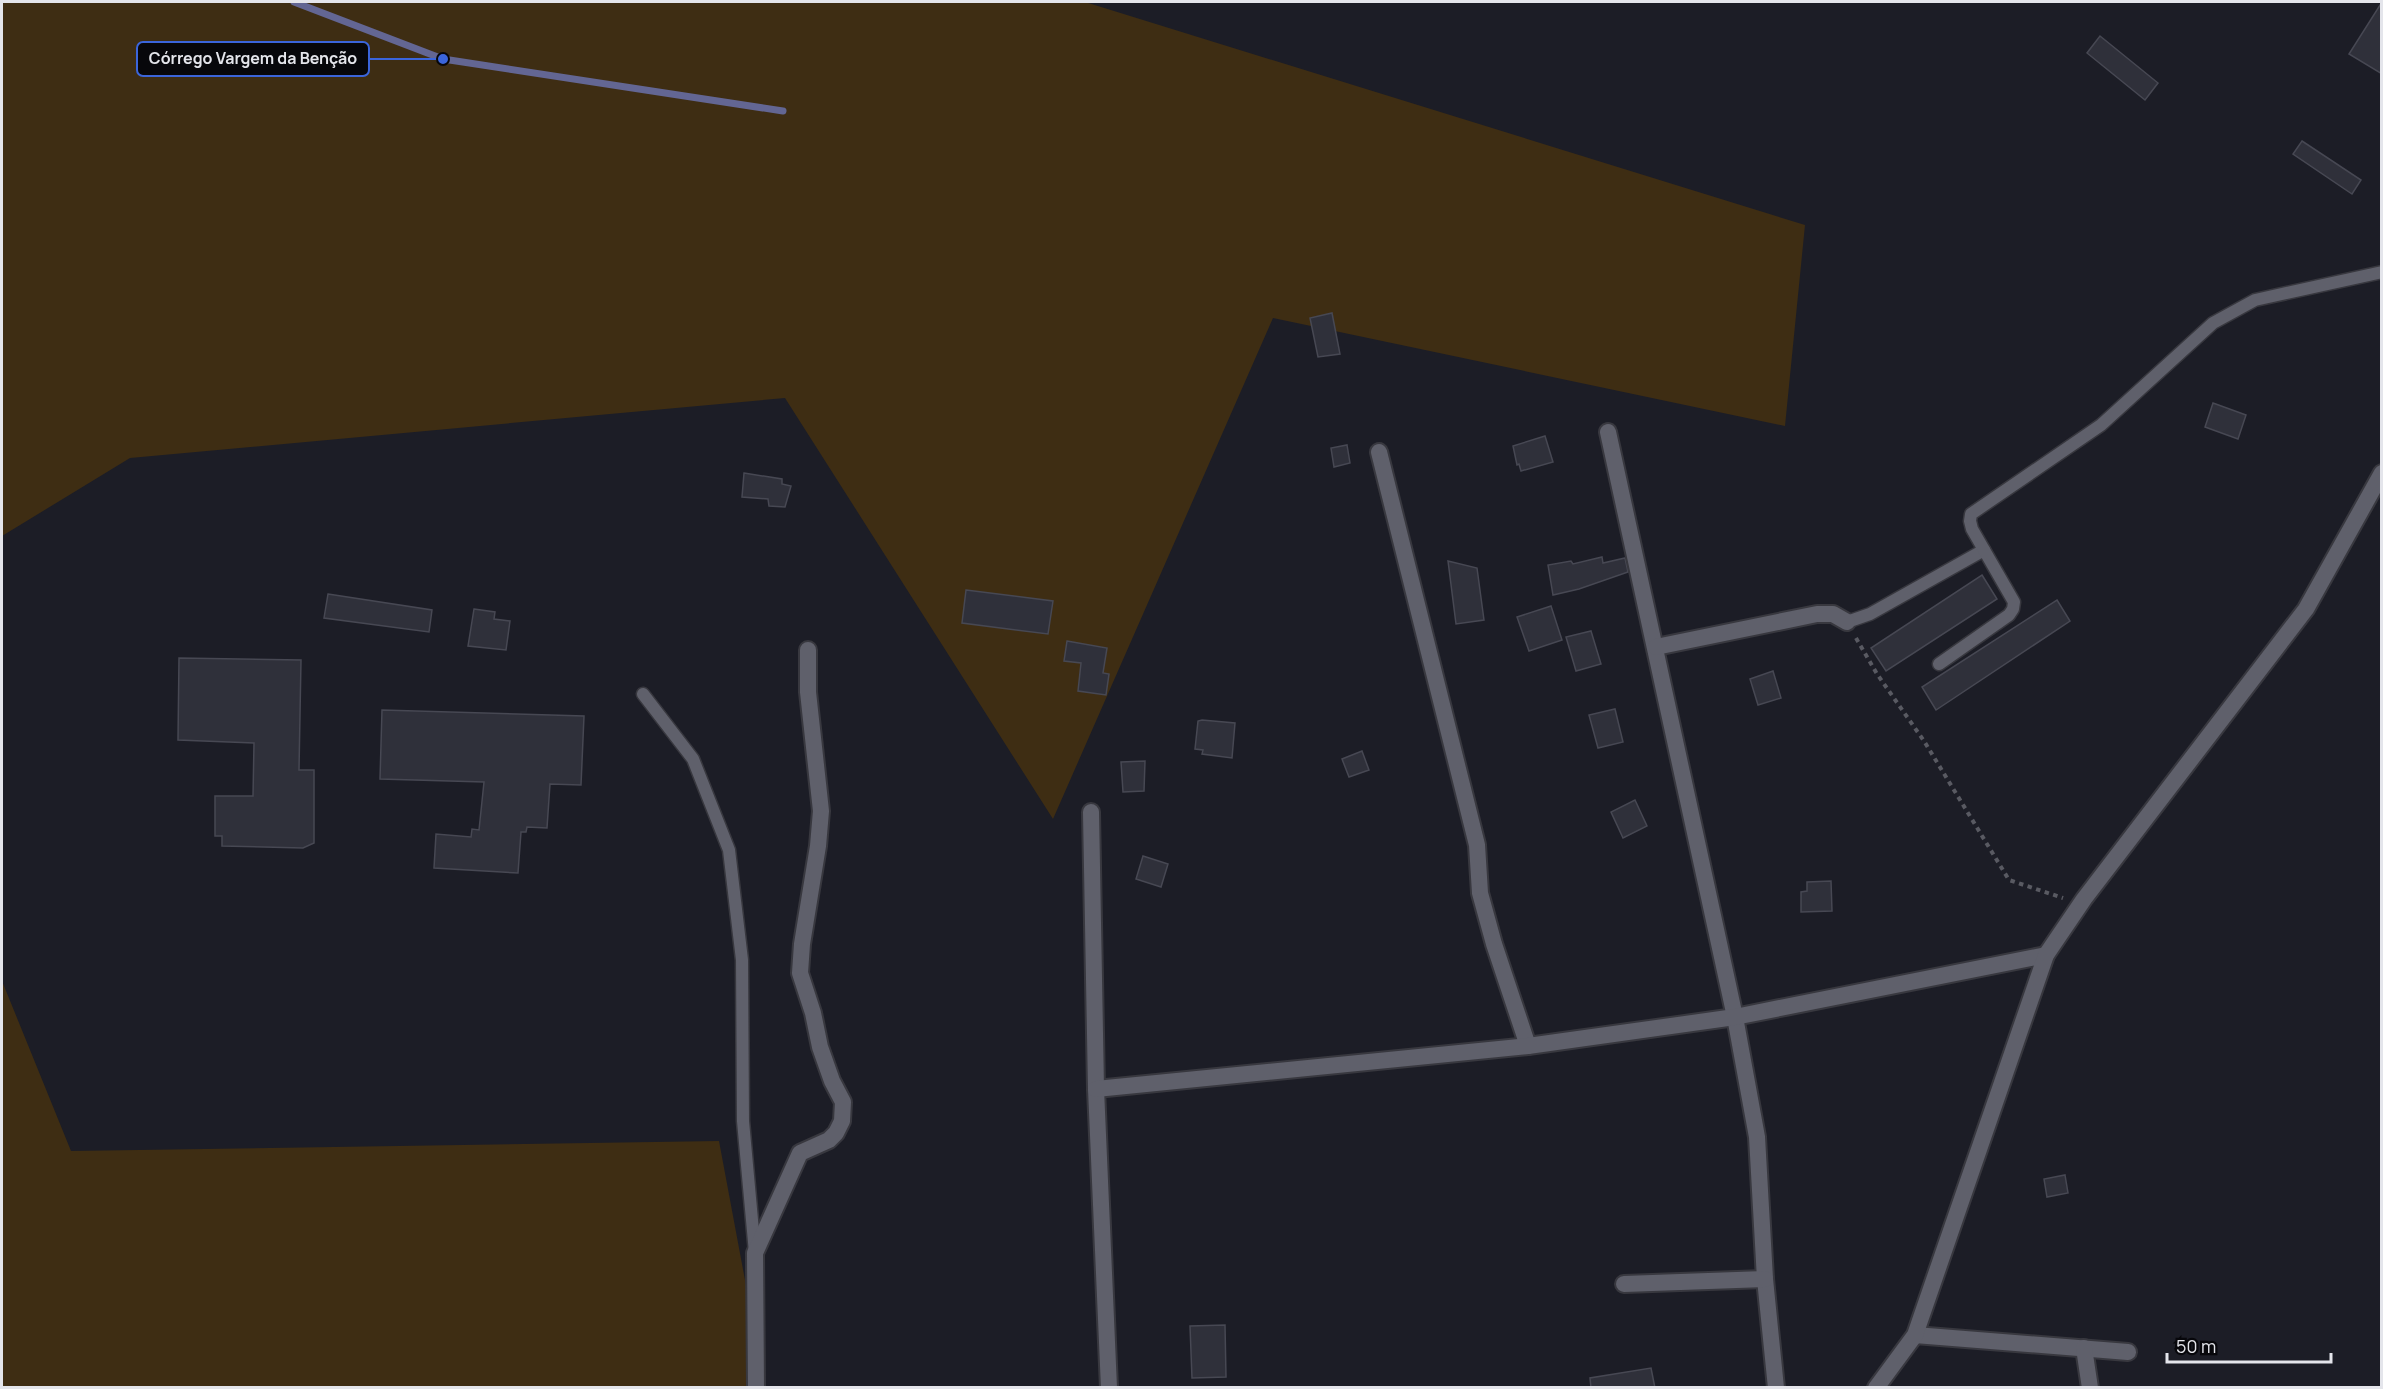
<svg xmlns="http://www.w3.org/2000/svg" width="2383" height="1389" font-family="Manrope,sans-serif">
  <rect width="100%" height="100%" fill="#1c1d26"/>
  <g fill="#3e2d13">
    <polygon points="2,2 1085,2 1805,225 1785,426 1273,318 1053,819 785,398 130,458 2,536"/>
    <polygon points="2,981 71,1151 719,1141 765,1387 2,1387"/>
  </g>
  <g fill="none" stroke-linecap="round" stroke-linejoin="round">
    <polyline stroke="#636693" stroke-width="7" points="294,2 443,59 783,111"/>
  </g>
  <g fill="#2f303a" stroke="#474853" stroke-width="1.5">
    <polygon points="2382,2 2382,74 2349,54"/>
    <polygon points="2100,36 2158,83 2145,100 2087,53"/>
    <polygon points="2302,141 2361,180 2352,194 2293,154"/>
    <polygon points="1332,313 1340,354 1318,357 1310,318"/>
    <polygon points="2213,403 2246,415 2238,439 2205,427"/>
    <polygon points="1545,436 1553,462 1521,471 1519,464 1517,465 1513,446"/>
    <polygon points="1347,445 1350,463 1334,467 1331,448"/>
    <polygon points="744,473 782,479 782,484 791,486 785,507 769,506 768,499 742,497"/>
    <polygon points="1602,557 1603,563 1625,558 1628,572 1579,589 1553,595 1548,565 1571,561 1573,564"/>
    <polygon points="1448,561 1477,568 1484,620 1456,624"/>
    <polygon points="1982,575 1997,599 1886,671 1871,648"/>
    <polygon points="966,590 1053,601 1048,634 962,623"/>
    <polygon points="328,594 432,610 429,632 324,618"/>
    <polygon points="2057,600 2070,621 1936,710 1922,687"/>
    <polygon points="1551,606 1562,640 1529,651 1517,617"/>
    <polygon points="474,609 495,612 494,619 510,621 506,650 468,646"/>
    <polygon points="1591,631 1601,664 1576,671 1566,637"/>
    <polygon points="1067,641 1107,648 1103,673 1109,674 1106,695 1078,691 1081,663 1064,661"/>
    <polygon points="179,658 301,660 299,770 314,770 314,843 303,848 222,846 222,836 215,836 215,796 253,796 254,743 178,740"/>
    <polygon points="1773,671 1781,698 1758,705 1750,679"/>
    <polygon points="1615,709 1623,742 1598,748 1589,715"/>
    <polygon points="382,710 584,716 581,785 550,784 547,828 527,827 526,832 521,832 518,873 434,868 436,834 471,837 472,829 479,830 484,782 380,779"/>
    <polygon points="1202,720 1235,723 1232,758 1202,754 1203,750 1195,749 1198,721"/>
    <polygon points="1362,751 1369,770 1349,777 1342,759"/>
    <polygon points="1145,761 1144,791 1123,792 1121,762"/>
    <polygon points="1635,800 1647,826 1623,838 1611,812"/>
    <polygon points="1143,856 1168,864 1161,887 1136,879"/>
    <polygon points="1831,881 1832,911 1801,912 1801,892 1807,891 1807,882"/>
    <polygon points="2065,1175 2068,1193 2047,1197 2044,1179"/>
    <polygon points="1225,1325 1226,1377 1192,1378 1190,1326"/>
    <polygon points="1651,1368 1655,1388 1591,1388 1590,1378"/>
  </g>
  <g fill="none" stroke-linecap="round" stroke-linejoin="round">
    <defs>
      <g id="service">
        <polyline points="1847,622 1870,614 1984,550"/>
        <polyline points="1939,664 2009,615 2013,609 2014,602 1972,529 1970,521 1971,514 2101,425 2213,323 2255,300 2382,272"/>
        <polyline points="643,694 693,759 729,850 742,960 743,1121 755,1253"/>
      </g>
      <g id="minor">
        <polyline points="1608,432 1735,1017 1757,1137 1765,1279 1776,1388"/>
        <polyline points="1379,452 1477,845 1480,893 1494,944 1528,1046"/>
        <polyline points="1656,647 1817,614 1833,614 1847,622"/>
        <polyline points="1091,812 1096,1089 1109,1388"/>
        <polyline points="1096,1089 1528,1046 1735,1017 2046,955"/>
        <polyline points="1624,1284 1765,1279"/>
        <polyline points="1915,1335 2128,1352"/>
        <polyline points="2084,1348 2090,1388"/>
        <polyline points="756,1388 755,1253 800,1153 829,1140 836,1133 842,1121 843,1102 832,1081 820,1047 813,1013 800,973 802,944 818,846 821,811 808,692 808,650"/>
        <polyline points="1876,1388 1915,1335 2046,955 2084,899 2306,609 2382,473"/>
      </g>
    </defs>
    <use href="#service" stroke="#38383f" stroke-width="15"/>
    <use href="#minor" stroke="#38383f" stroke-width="20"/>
    <polyline stroke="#595a62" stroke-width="4" stroke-dasharray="4.5 4.5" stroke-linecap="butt" points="1856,638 1877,674 1924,741 2009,880 2063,898"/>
    <use href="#service" stroke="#5f606b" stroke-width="12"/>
    <use href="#minor" stroke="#5f606b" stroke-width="16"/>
  </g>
  <path fill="none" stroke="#3b65db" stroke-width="2" d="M443 59L369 59"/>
  <circle fill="#3b65db" stroke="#07070b" stroke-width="2" cx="443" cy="59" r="6"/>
  <rect fill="#07070b" stroke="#3b65db" stroke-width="2" x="137" y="42" width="232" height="34" rx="6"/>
  <g font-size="16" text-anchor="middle" font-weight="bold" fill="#e4e5eb">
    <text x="253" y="64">Córrego Vargem da Benção</text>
  </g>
  <rect width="2383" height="1389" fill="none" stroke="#e4e5eb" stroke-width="6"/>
  <path d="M2167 1353v9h164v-9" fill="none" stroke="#e4e5eb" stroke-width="3"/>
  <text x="2176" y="1353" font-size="18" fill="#e4e5eb" stroke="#07070b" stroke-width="4.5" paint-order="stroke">50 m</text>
</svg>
